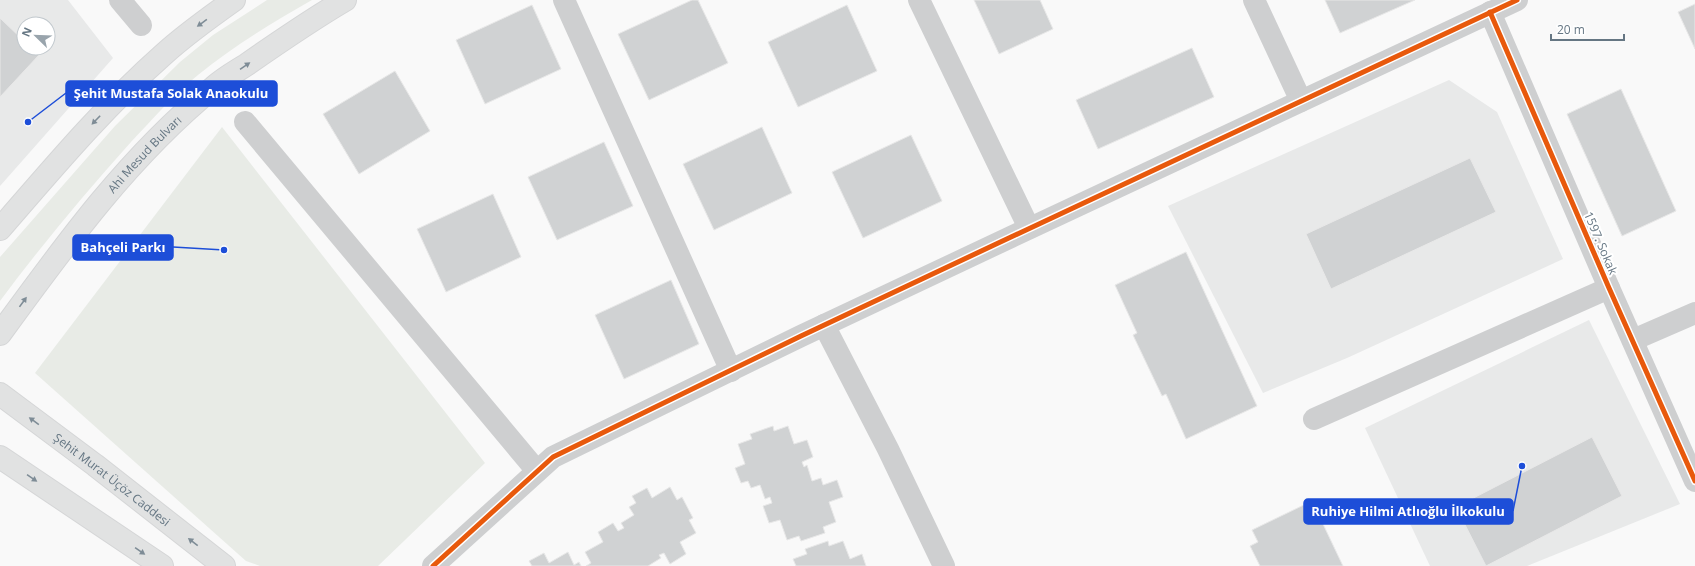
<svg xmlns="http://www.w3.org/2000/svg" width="1695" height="566" font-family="'Open Sans',sans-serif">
  <rect width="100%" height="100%" fill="#f9f9f9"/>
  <g fill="#e8e9e9" fill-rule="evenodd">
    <path d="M0 0H68L113 58 0 186ZM24 24H48V48H24Z"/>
    <polygon points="1449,80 1497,112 1563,259 1347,358 1263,393 1168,206"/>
    <polygon points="1589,320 1680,504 1527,566 1430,566 1365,428"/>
  </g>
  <g fill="#e8ebe6">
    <path d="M267 0H312C272 23 233 46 198 75 173 95 153 119 131 142 85 193 41 246 0 301V257L115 126 180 62 213 35Z"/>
    <polygon points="222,127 485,463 378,566 260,566 246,561 35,373"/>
  </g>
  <g fill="#d0d2d3" stroke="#e8e8e8">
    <polygon points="692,0 698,0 728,63 649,100 618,34"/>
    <polygon points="974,0 1040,0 1053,29 999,54"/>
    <polygon points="1325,0 1415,0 1340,33"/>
    <polygon points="1695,4 1695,49 1678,12"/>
    <polygon points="532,5 561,69 485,104 456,40"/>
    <polygon points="847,5 877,71 798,107 768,42"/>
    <polygon points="0,18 24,41 24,48 32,48 39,55 0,97"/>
    <polygon points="1192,48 1214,97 1098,149 1076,100"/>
    <polygon points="395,71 430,131 359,174 323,114"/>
    <polygon points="1621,89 1676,211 1622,236 1567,114"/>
    <polygon points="762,127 792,193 714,230 683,164"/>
    <polygon points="911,135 942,201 863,238 832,172"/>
    <polygon points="604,142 633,206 557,240 528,177"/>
    <polygon points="1470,158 1496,212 1331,289 1306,234"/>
    <polygon points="493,194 521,257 446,292 417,229"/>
    <polygon points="1186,252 1257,406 1186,439 1166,394 1162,396 1133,335 1137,333 1115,285"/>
    <polygon points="671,280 699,344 624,379 595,315"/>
    <polygon points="773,426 774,431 788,426 794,444 807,440 813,457 802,462 804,467 807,465 812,481 821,478 823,485 837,480 843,497 829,502 836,522 823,527 825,533 801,541 799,536 787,540 780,520 769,523 763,506 772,503 770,497 765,499 760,485 751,488 748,481 741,483 735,468 745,464 738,444 752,439 750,434"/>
    <polygon points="1592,437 1622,496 1486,566 1456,507"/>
    <polygon points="670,487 677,500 682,497 693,518 689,520 696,533 680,542 686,554 670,564 664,553 659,555 661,558 648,566 586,566 591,563 585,552 603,542 598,532 613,523 618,531 624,528 621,523 634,515 629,507 636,503 632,496 647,488 652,498"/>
    <polygon points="1312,501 1343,566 1260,566 1250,546 1258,542 1252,530"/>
    <polygon points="828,541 829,546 843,541 850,559 862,554 866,566 796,566 793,559 807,554 805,549"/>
    <polygon points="568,552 574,565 579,562 581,566 532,566 529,561 544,553 549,563"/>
  </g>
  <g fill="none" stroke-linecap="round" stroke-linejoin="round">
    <defs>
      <g id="major">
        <path d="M0 229C52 169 104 107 164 54 186 34 210 17 234 0"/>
        <path id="s1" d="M0 334C64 246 129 156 214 87 224 78 235 72 246 65 279 42 311 20 345 0"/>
        <path id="s2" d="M0 394 95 465 224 566"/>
        <polyline points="0,457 162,566"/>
      </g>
    </defs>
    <use href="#major" stroke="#d5d6d7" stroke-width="24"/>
    <g stroke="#cecfd0" stroke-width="22">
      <polyline points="120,0 141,25"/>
      <polyline points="564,0 731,371"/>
      <polyline points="919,0 1029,228"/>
      <polyline points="1254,0 1301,101"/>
      <polyline points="1490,12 1609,288 1695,481"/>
      <polyline points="245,122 537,471"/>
      <polyline points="824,325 888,449 944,566"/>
      <polyline points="1633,340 1695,313"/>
      <polyline points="1314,419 1609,288"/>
      <polyline points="433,566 553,457 801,336 1011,237 1517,0"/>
    </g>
    <use href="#major" stroke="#e1e2e2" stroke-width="22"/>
    <defs>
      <g id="cycleway">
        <polyline points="1490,12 1609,288 1695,481"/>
        <polyline points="433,566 553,457 801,336 1011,237 1517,0"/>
      </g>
    </defs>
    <use href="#cycleway" stroke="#fff" stroke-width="8"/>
    <use href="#cycleway" stroke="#e8590c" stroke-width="5"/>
  </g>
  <defs><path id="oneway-solid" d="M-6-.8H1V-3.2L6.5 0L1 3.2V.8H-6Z"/></defs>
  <g fill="#7e8c96">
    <use href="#oneway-solid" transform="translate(202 23) rotate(144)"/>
    <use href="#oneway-solid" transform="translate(245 66) rotate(-34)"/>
    <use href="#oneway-solid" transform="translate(96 120) rotate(134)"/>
    <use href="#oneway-solid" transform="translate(23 302) rotate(-54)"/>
    <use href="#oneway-solid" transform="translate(34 421) rotate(-144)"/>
    <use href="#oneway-solid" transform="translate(32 478) rotate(34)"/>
    <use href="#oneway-solid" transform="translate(193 542) rotate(-142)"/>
    <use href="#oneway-solid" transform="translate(140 551) rotate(35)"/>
  </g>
  <g text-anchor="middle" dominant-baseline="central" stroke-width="4" stroke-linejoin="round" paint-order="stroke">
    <g font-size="12" fill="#657683" stroke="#fff">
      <text stroke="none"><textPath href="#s1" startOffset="231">Ahi Mesud Bulvarı</textPath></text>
      <text transform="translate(1601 243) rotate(67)">1597. Sokak</text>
      <text stroke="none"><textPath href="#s2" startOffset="141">Şehit Murat Üçöz Caddesi</textPath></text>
    </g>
  </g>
  <path fill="none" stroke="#1d4ed8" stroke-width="1.5" d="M28 122L66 93M224 250L173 247M1522 466L1513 511"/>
  <g fill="#1d4ed8" stroke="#fff" stroke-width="1.5">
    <circle cx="28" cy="122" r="4"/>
    <circle cx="224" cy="250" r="4"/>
    <circle cx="1522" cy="466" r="4"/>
  </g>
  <g fill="#1d4ed8" stroke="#1d4ed8" stroke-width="1.5">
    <rect x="66" y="81" width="211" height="25" rx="4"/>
    <rect x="73" y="235" width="100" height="25" rx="4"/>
    <rect x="1304" y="499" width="209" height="25" rx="4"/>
  </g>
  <g font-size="13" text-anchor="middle" font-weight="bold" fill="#fff">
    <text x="171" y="98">Şehit Mustafa Solak Anaokulu</text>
    <text x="123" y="252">Bahçeli Parkı</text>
    <text x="1408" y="516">Ruhiye Hilmi Atlıoğlu İlkokulu</text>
  </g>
  <g transform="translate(36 36) rotate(293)"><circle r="19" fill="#ffffff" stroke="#c1c8cd"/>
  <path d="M0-3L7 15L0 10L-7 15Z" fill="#99a4ac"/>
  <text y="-6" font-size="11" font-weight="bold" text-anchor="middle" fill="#657683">N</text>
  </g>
  <path d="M1551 34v6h73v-6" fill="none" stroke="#657683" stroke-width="2"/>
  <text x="1557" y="34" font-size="12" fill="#657683" stroke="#ffffff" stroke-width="3" paint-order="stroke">20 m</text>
</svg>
